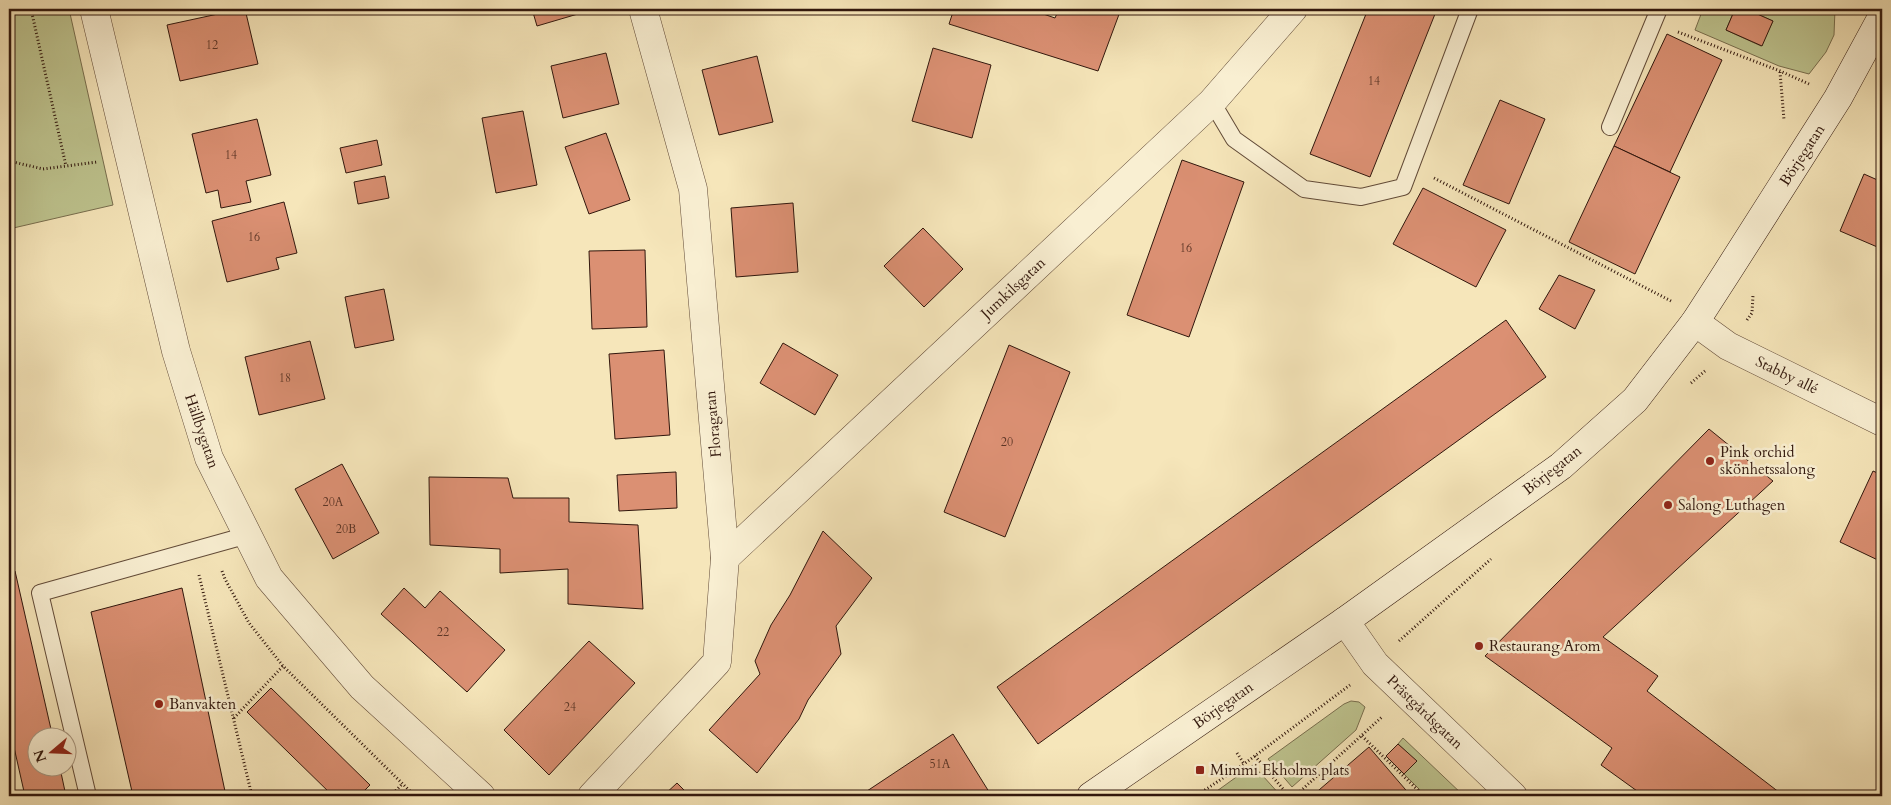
<svg xmlns="http://www.w3.org/2000/svg" width="1891" height="805" font-family="Cardo,serif">
  <rect width="100%" height="100%" fill="#f6e6ba"/>
  <filter id="stains"><feTurbulence type="fractalNoise" baseFrequency=".004" numOctaves="4"/><feColorMatrix values="0 0 0 0 .2 0 0 0 0 .09 0 0 0 0 .02 0 0 0 .5 -.17"/></filter>
  <radialGradient id="worn" r=".72"><stop offset=".6" stop-color="#630" stop-opacity="0"/><stop offset="1" stop-color="#630" stop-opacity=".3"/></radialGradient>
  <g fill="#bec48f" stroke="#786e4e">
    <polygon points="9,9 69,9 113,205 9,229"/>
    <polygon points="1703,9 1735,9 1726,30 1761,46 1773,21 1746,9 1835,9 1834,35 1826,52 1809,74 1779,66 1695,30"/>
    <polygon points="1351,701 1359,702 1365,707 1356,730 1292,787 1268,759 1344,704"/>
    <polygon points="1403,738 1464,796 1426,796 1404,774 1416,761 1398,744"/>
    <polygon points="1253,765 1281,796 1210,796"/>
  </g>
  <g fill="#db9073" stroke="#31170d">
    <polygon points="241,9 245,9 258,64 180,81 167,25"/>
    <polygon points="532,9 588,9 588,11 537,26"/>
    <polygon points="954,9 1029,9 1055,18 1059,9 1121,9 1098,71 949,24"/>
    <polygon points="1368,9 1437,9 1370,177 1310,154"/>
    <polygon points="1735,9 1746,9 1773,21 1762,46 1726,30"/>
    <polygon points="1667,34 1722,60 1670,172 1614,146"/>
    <polygon points="933,48 991,65 972,138 912,121"/>
    <polygon points="606,53 619,104 563,118 551,66"/>
    <polygon points="757,56 773,122 719,135 702,70"/>
    <polygon points="1500,100 1545,119 1509,204 1463,185"/>
    <polygon points="523,111 537,185 496,193 482,118"/>
    <polygon points="257,119 271,175 246,181 251,202 221,208 218,190 206,193 192,134"/>
    <polygon points="606,133 630,200 589,214 565,147"/>
    <polygon points="377,140 382,165 346,173 340,148"/>
    <polygon points="1614,146 1680,177 1635,274 1569,242"/>
    <polygon points="1182,160 1244,182 1189,337 1127,315"/>
    <polygon points="1864,174 1882,182 1882,249 1840,231"/>
    <polygon points="385,176 389,198 358,204 354,182"/>
    <polygon points="1423,188 1506,230 1476,287 1393,244"/>
    <polygon points="284,202 297,253 276,258 279,269 227,282 212,221"/>
    <polygon points="793,203 798,272 736,277 731,208"/>
    <polygon points="923,228 963,269 924,307 884,266"/>
    <polygon points="645,250 647,327 592,329 589,251"/>
    <polygon points="1559,275 1595,290 1575,329 1539,309"/>
    <polygon points="384,289 394,340 355,348 345,297"/>
    <polygon points="1506,320 1546,377 1038,744 997,687"/>
    <polygon points="310,341 325,399 259,415 245,357"/>
    <polygon points="783,343 838,375 815,415 760,383"/>
    <polygon points="1009,345 1070,372 1005,537 944,512"/>
    <polygon points="664,350 670,435 615,439 609,354"/>
    <polygon points="1709,429 1773,481 1603,637 1658,676 1647,691 1784,796 1644,796 1601,765 1612,748 1485,656"/>
    <polygon points="342,464 379,533 333,559 295,489"/>
    <polygon points="1873,471 1882,475 1882,562 1840,542"/>
    <polygon points="676,472 677,508 619,511 617,475"/>
    <polygon points="429,477 508,478 513,498 569,498 569,522 638,525 643,609 568,604 568,569 500,573 500,549 430,545"/>
    <polygon points="823,531 872,578 836,626 841,654 808,700 799,719 757,773 709,730 760,674 755,661 771,625 790,595"/>
    <polygon points="15,571 53,738 38,738 38,768 60,768 66,796 25,796 9,725 9,572"/>
    <polygon points="182,588 226,796 133,796 91,612"/>
    <polygon points="404,588 425,608 440,591 505,650 467,692 381,614"/>
    <polygon points="589,641 635,683 549,775 504,730"/>
    <polygon points="271,688 370,785 359,796 333,796 247,712"/>
    <polygon points="953,734 991,795 989,796 862,796 861,795"/>
    <polygon points="1398,744 1417,761 1404,774 1386,756"/>
    <polygon points="1369,747 1411,796 1312,796"/>
    <polygon points="677,783 690,796 663,796"/>
  </g>
  <g fill="none" stroke-linecap="round" stroke-linejoin="round">
    <defs>
      <g id="lane">
        <polyline points="1212,102 1234,139 1304,189 1361,197 1403,187 1470,9"/>
        <polyline points="1610,127 1659,9"/>
        <polyline points="88,796 40,593 248,535"/>
      </g>
      <g id="street">
        <polyline points="94,9 176,351 209,458 269,578 362,687 481,796"/>
        <polyline points="1695,322 1728,346 1882,422"/>
        <polyline points="725,558 1212,102 1293,9"/>
        <polyline points="1345,621 1375,664 1513,796"/>
        <polyline points="592,796 717,662 725,558 693,189 643,9"/>
      </g>
      <polyline id="secondary" points="1091,796 1345,621 1561,466 1635,400 1695,322 1726,274 1838,98 1882,17"/>
    </defs>
    <use href="#lane" stroke="#624b38" stroke-width="18"/>
    <use href="#street" stroke="#624b38" stroke-width="29"/>
    <use href="#secondary" stroke="#31170d" stroke-width="29"/>
    <g stroke="#31170d" stroke-width="3" stroke-dasharray="1 2.5" stroke-linecap="butt">
      <polyline points="31,9 66,166"/>
      <polyline points="1617,9 1630,13"/>
      <polyline points="1678,32 1780,71 1809,84"/>
      <polyline points="1780,72 1784,120"/>
      <polyline points="9,161 43,169 97,162"/>
      <polyline points="1434,178 1671,301"/>
      <polyline points="1747,320 1752,313 1753,295"/>
      <polyline points="1691,383 1705,371"/>
      <polyline points="222,571 225,579 249,623 283,666 415,796"/>
      <polyline points="199,575 252,796"/>
      <polyline points="1399,641 1491,559"/>
      <polyline points="234,718 283,666"/>
      <polyline points="1362,736 1424,796"/>
      <polyline points="1237,753 1244,764"/>
      <polyline points="1255,756 1289,796"/>
      <polyline points="391,796 402,784"/>
      <polyline points="1196,796 1244,764 1350,685"/>
      <polyline points="1295,796 1383,716"/>
    </g>
    <use href="#lane" stroke="#f9efd2" stroke-width="16"/>
    <use href="#street" stroke="#f9efd2" stroke-width="28"/>
    <use href="#secondary" stroke="#f9efd2" stroke-width="28"/>
  </g>
  <g fill="#8f2418" stroke="#f9efd2" stroke-width="2">
    <circle cx="1710" cy="461" r="5"/>
    <circle cx="1668" cy="505" r="5"/>
    <circle cx="1479" cy="646" r="5"/>
    <circle cx="159" cy="704" r="5"/>
    <rect x="1195" y="765" width="10" height="10" rx="2.5"/>
  </g>
  <g text-anchor="middle" dominant-baseline="central" stroke-width="5" stroke-linejoin="round" paint-order="stroke">
    <g font-size="12" fill="#5c3526">
      <text x="212" y="45">12</text>
      <text x="1374" y="81">14</text>
      <text x="231" y="155">14</text>
      <text x="254" y="237">16</text>
      <text x="1186" y="248">16</text>
      <text x="285" y="378">18</text>
      <text x="1007" y="442">20</text>
      <text x="333" y="502">20A</text>
      <text x="346" y="529">20B</text>
      <text x="443" y="632">22</text>
      <text x="570" y="707">24</text>
      <text x="940" y="764">51A</text>
    </g>
    <g font-size="15" fill="#31170d" stroke="#f9efd2">
      <text transform="translate(1802 155) rotate(-57)">Börjegatan</text>
      <text transform="translate(1013 288) rotate(-43)">Jumkilsgatan</text>
      <text transform="translate(1787 375) rotate(26)">Stabby allé</text>
      <text transform="translate(713 424) rotate(-95)">Floragatan</text>
      <text transform="translate(202 431) rotate(71)">Hällbygatan</text>
      <text transform="translate(1552 470) rotate(-38)">Börjegatan</text>
      <text transform="translate(1223 705) rotate(-35)">Börjegatan</text>
      <text transform="translate(1425 712) rotate(44)">Prästgårdsgatan</text>
    </g>
    <g font-size="15" fill="#31170d" stroke="#f9efd2" text-anchor="start">
      <text x="1720" y="452">Pink orchid<tspan x="1720" dy="17">skönhetssalong</tspan></text>
      <text x="1678" y="505">Salong Luthagen</text>
      <text x="1489" y="646">Restaurang Arom</text>
      <text x="169" y="704">Banvakten</text>
      <text x="1210" y="770">Mimmi Ekholms plats</text>
    </g>
  </g>
  <rect width="1891" height="805" fill="none" stroke="#f6e6ba" stroke-width="30"/>
  <rect x="10" y="10" width="1871" height="785" fill="none" stroke="#31170d" stroke-width="2.5"/>
  <rect x="15" y="15" width="1861" height="775" fill="none" stroke="#31170d"/>
  <g transform="translate(52 752) rotate(251)"><circle r="24" fill="#f9efd2" stroke="#a99983"/>
  <path d="M0-4L9 19L0 12L-9 19Z" fill="#8f2418"/>
  <text y="-8" font-size="14" font-weight="bold" text-anchor="middle" fill="#31170d">N</text>
  </g>
  <rect width="100%" height="100%" filter="url(#stains)"/>
  <rect width="100%" height="100%" fill="url(#worn)"/>
</svg>
